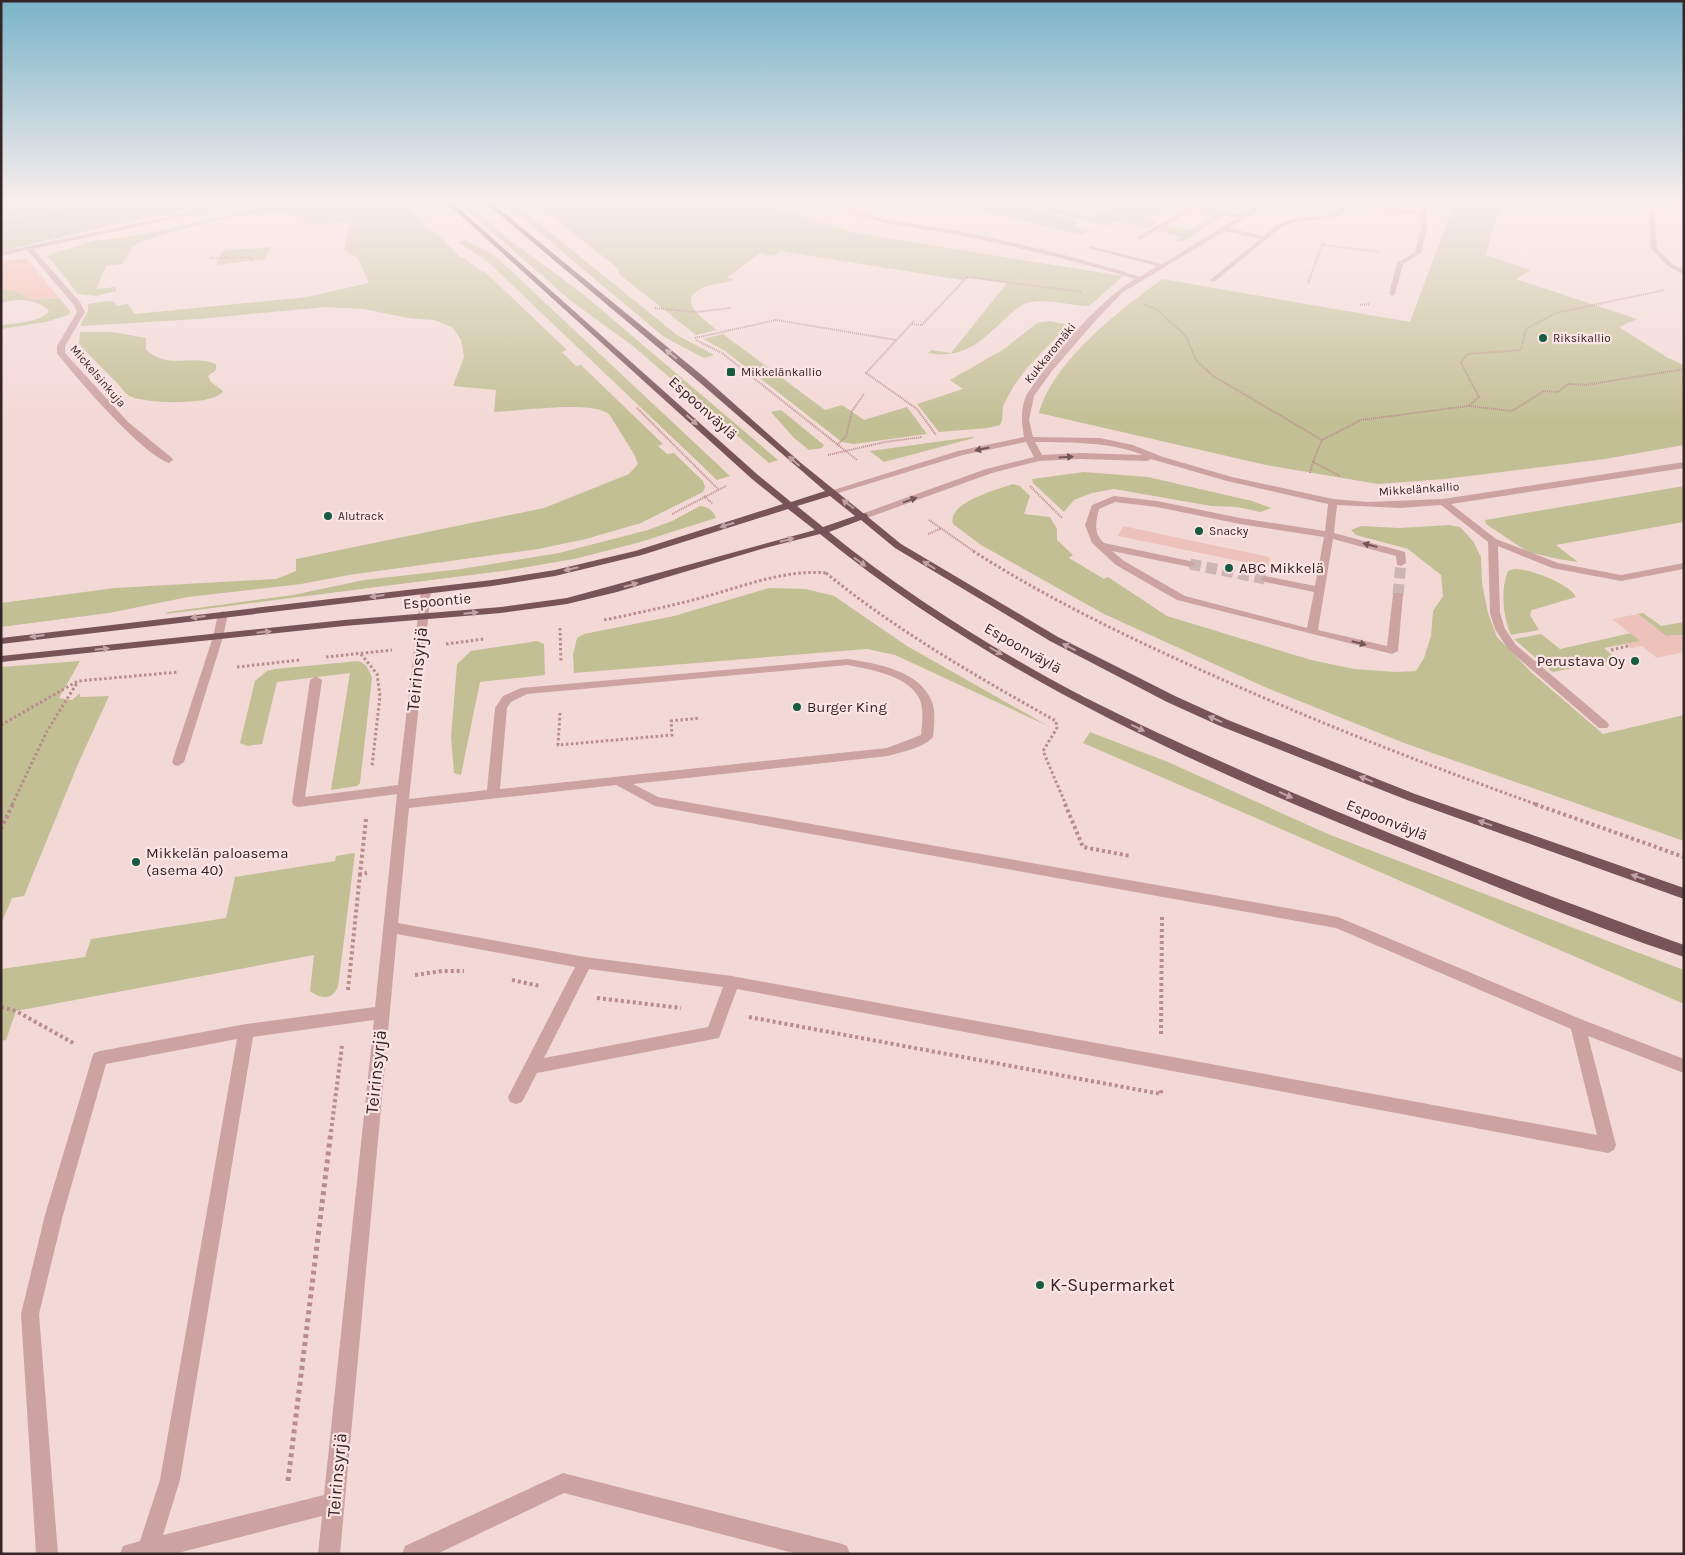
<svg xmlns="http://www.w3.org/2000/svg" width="1685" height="1555" font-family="Karla,sans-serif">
  <rect width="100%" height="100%" fill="#f3d9d6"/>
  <g fill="#c3bf95">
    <polygon points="1,204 206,204 1,251"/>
    <path d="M292 204H408L416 212 413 213 431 232H435L461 258H464L482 272 484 271 567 350 562 352 576 366 581 365 663 444 658 446 667 454 674 453 703 481 705 487 703 492 641 523 586 539 538 549 349 575 301 584 188 597 109 613 1 627V603L115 588 276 579 296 571V559L544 508 629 474 638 464 634 454 609 414C590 400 520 411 494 412L496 390 453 386 464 357 461 340 452 327 434 320 408 318 364 309 325 307 199 319 80 326 88 311V304L107 301 115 302 116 306 128 304 135 314 307 297 369 283 358 258 344 250 350 222 303 225 304 219 301 213C259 205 190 227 148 239L133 246 122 264 106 266 96 289 116 287V291L96 296 78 294 47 255 95 241 141 235 253 210Z"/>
    <polygon points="460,204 468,204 511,241 583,294 778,460 769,463 633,346 571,301"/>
    <polygon points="505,204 515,204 677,335 714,355 704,358 664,337"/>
    <path d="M536 204H760L793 212 854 233 1123 276 1089 306C1070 306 1046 298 1027 303 1019 305 1012 313 1005 319 980 342 965 359 928 353L931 350 951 353 1007 283 971 278 962 280 780 251 774 256 760 253 727 278 734 279C727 283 719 283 711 285 672 296 699 316 717 330L696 335 619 274V269Z"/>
    <polygon points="920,204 1020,204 1078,222 1074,226 1091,230 1081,235 981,210 959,211 933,204"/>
    <polygon points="1093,204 1161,204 1167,208 1148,219 1159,222 1147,229 1116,221 1108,226 1049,211 1043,206 1091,218 1109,208"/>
    <path d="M1454 204H1500L1486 255 1531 270 1516 279 1637 319 1619 327 1668 358 1684 365V445L1605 459 1445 479 1378 484 1266 465 1039 413C1054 360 1119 311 1162 279L1410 322Z"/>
    <polygon points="1202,211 1226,215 1181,242 1175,241 1181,237 1157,231 1167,225 1188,231 1216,214"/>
    <polygon points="465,240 494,255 730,476 717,480 487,261 458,242"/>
    <polygon points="271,247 265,259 216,265 222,251"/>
    <path d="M1 288 19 292 33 300 59 298 70 311 68 315 46 322 1 329V325C15 323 40 323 49 311 38 298 16 298 1 303Z"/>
    <polygon points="1050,321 1064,324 1066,327 1026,369 1013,387 1003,406 1002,421 1000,425 988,428 939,432 917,404 963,389 950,380 1004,349 1037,323"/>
    <path d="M80 332H113L146 338V350C169 370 190 354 216 364V370L208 376 211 382 223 391C216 406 144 404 130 396 125 394 121 387 117 383 104 370 91 357 79 344Z"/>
    <polygon points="723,334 825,410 842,405 864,420 907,407 927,434 854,444 842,442 725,351 703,339"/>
    <polygon points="781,410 824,445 822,448 809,450 794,438 771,412"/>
    <polygon points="972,437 974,438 884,462 870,451"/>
    <polygon points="1084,472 1148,477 1252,501 1271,508 1261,512 1237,507 1211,506 1114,489 1092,493 1074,500 1064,512 1033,483 1032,479"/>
    <path d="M1013 484 1020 486 1030 496 1024 514 1050 517 1057 529V540L1073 555 1069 558 1104 579 1108 577 1167 616 1311 660 1354 669 1397 672 1416 671 1424 658 1431 636 1433 611 1443 596 1441 575 1408 549 1356 535 1351 530 1361 526 1399 528 1449 525 1460 527 1473 541 1481 557 1482 583 1488 613 1497 637 1531 672 1603 734 1684 715V841L1404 743 1267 688 1104 614 981 545 953 524C946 503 998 489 1013 484Z"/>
    <polygon points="1684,486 1684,522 1556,545 1578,562 1558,559 1528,552 1486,524 1485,520"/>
    <path d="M700 506C708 507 713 510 716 518L637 543 574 559 510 570 165 614 168 612 293 595 364 580 461 569 559 553 648 530 672 521Z"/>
    <path d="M1514 569C1528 568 1570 584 1576 597L1532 610 1530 615 1539 630 1511 635C1503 616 1500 590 1508 571Z"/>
    <polygon points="769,588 806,589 834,596 907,646 1048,726 895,655 867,649 574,673 573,655 577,638 584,634 674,616"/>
    <polygon points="1643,613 1661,626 1684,622 1684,635 1666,636 1638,614"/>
    <polygon points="1631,633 1641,641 1604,648 1618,660 1552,672 1514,639 1541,634 1560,649"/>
    <polygon points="537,641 544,644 545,675 480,682 461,775 454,773 451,737 457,664 471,651"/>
    <polygon points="80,661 59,698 72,700 80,693 80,697 109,696 78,764 24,896 12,898 1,924 1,667"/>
    <path d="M358 661C367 663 369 670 372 678L360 783 357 786 331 790 350 673 277 682 262 744 247 746 240 743 255 681 267 671 275 669Z"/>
    <polygon points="1090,732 1168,762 1328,834 1684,970 1684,1004 1083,743"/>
    <path d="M355 853 338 987C331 1001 321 999 310 991L314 955 16 1011 6 1040 1 1041V969L85 957 91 939 226 918 235 877 335 861 336 856Z"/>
  </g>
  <polygon fill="#f3baa8" points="25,259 28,260 59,298 33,300 19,292 1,288 1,261"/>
  <g fill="#edc2bb">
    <polygon points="1123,526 1198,542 1270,557 1268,567 1118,536"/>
    <polygon points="1638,614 1666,636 1684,635 1684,652 1657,658 1642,646 1631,648 1626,644 1640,641 1612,619"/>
  </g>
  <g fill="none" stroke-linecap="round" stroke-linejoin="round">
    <g stroke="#cdb5b3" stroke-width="11" stroke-dasharray="11 5.5" stroke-linecap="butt">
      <polyline points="1190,564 1265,579"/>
      <polyline points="1398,595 1401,563"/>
    </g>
    <g stroke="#b88c8b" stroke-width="2" stroke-dasharray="1 1" stroke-linecap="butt">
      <polyline points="1,204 4,204"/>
      <polyline points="414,204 432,220"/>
      <polyline points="90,207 91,204"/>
      <polyline points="259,208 285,204"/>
      <polyline points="72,210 73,204"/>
      <polyline points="55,212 56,204"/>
      <polyline points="294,213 306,208 309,204"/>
      <polyline points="32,215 33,204"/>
      <polyline points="12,217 14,204"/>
      <polyline points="1,223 60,215"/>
      <polyline points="1324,242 1322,245 1380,252"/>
      <polyline points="210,258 247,257 252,259 253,262"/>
      <polyline points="1308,283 1322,245"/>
      <polyline points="1144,304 1157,310 1186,336 1196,360 1213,376 1322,440"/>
      <polyline points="1360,305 1370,304"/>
      <polyline points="655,308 696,312 731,308"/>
      <polyline points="914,321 866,373 917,409 936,435"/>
      <polyline points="912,324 922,325 967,277 1082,292"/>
      <polyline points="695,338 776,320 896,340"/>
      <polyline points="696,340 722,353 857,460"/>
      <polyline points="1469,406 1512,411 1544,391 1558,392 1568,384 1586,385 1684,369"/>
      <polyline points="637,408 718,489"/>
      <polyline points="837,445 846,436 852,411 864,394"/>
      <polyline points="828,455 885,442 922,437"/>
      <polyline points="1310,473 1313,462"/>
      <polyline points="1340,476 1313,462 1322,440 1361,420 1468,406 1479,397 1461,363 1467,354 1521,350 1526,329 1556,313 1664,290"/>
      <polyline points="1030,486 1062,518"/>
      <polyline points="704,496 713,504"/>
      <polyline points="672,514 726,486"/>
      <polyline points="929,520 975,552"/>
      <polyline points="928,534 940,529"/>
    </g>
    <g stroke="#b88c8b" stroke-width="3" stroke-dasharray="2.5 2.5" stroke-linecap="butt">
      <path d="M973 551C1045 597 1123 635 1201 670 1311 720 1424 764 1538 805"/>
      <path d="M826 573C897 631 976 676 1056 721L1057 728 1043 751 1066 805"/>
      <path d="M604 620C638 613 671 606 704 597 744 586 786 569 827 573"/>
      <polyline points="560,628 561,662"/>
      <polyline points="446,644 484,639"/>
      <polyline points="1611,650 1628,646"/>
      <polyline points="361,654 377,674 380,696 372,766"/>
      <polyline points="326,657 392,650"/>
      <polyline points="237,667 300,660"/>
      <polyline points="560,713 558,745 672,735 671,721 700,718"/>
      <polyline points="1,725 78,681 179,672"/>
      <polyline points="12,805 47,731 77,683"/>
    </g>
    <g stroke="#b88c8b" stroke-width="4" stroke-dasharray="3 3" stroke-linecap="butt">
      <polyline points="1065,804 1083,847 1130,856"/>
      <polyline points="1535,804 1684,857"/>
      <polyline points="366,819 360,874 367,873"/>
      <polyline points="1,829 13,804"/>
      <polyline points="415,975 442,971 464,971"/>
      <polyline points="512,980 540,986"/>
      <polyline points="348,990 360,874"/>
      <polyline points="597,998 681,1008"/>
      <polyline points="1,1007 16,1011 75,1044"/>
      <polyline points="749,1017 1161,1094 1161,1090"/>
      <polyline points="1161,1034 1162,917"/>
      <polyline points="331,1132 342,1046"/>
    </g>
    <polyline stroke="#b88c8b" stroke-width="5" stroke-dasharray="4 4" stroke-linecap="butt" points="288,1481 331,1131"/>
    <g fill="#cca3a1" fill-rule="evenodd">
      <path d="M230 204H240L33 249 80 302 85 312 65 346V353L128 422 172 458 173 460 169 463C142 454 76 378 57 353V346L77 312 74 305 27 250 1 256V252Z"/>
      <path d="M837 204H843C865 221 930 225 958 231 1019 243 1081 258 1140 277L1157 266 1088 248 1091 246 1162 264 1238 218 1194 209 1141 239H1137V237L1188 208 1176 204H1186L1242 215 1261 204H1268L1229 228 1264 236C1270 231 1276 225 1283 222 1305 213 1329 222 1348 204L1419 212 1420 204H1426L1427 229 1421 253 1403 264 1395 294 1392 296 1389 294 1397 263 1415 252 1421 229 1419 215 1351 207C1331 227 1300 214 1278 230L1215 281H1211V279L1260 239 1225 231 1123 292 1096 320 1052 371 1034 396 1029 420 1033 437 1100 438 1133 445 1163 457 1232 477 1333 499 1368 502 1443 499 1684 462V468L1451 504 1496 539 1558 563 1621 575 1684 563V569L1621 581 1552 568 1498 546 1500 613 1505 629 1516 645 1607 722 1609 725 1607 728H1599L1508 649 1495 629 1490 613 1488 542 1441 505 1400 508 1337 505 1334 533 1405 552 1406 563 1401 566 1397 565 1396 556 1333 539 1318 630 1387 646 1393 595 1394 593H1402L1403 595 1398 651 1392 654 1177 600 1116 565 1092 543 1085 525 1092 505 1114 496 1157 501 1240 518 1325 531 1328 504 1227 481 1151 459 1147 461 1080 459 1039 461 992 473 867 518H861V514L986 469 1034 457 1026 442 963 455 835 494H829L827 492 958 451 1024 437C1022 424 1020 410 1026 396 1029 390 1035 383 1039 377 1064 343 1099 301 1135 279 1078 261 1017 247 958 235 930 229 856 223 837 204ZM1035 442C1072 443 1108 441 1143 455L1080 453 1042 455ZM1115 502 1157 507 1240 524 1324 537 1315 586 1265 576 1260 579 1265 582 1314 592 1307 628 1185 596 1124 561 1112 551 1190 567 1195 564 1190 561 1104 543C1093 534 1096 521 1099 509Z"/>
      <polygon points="1648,204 1654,204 1657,249 1672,264 1684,270 1684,275 1668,266 1651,249"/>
      <path d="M426 588 431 591 409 799 487 790 495 708 503 696 521 688 848 659C877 664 920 670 932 702 936 713 934 726 933 737 924 748 901 752 888 756L633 784 658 797 1338 917 1583 1020 1684 1059V1073L1588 1036 1616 1145 1614 1150 1608 1153 737 989 719 1038 537 1073 522 1102 516 1104 510 1102 508 1097 575 967 397 934 340 1554H318L322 1516 174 1554H120L123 1546 140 1541 160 1480 237 1039 106 1064 63 1215 39 1314 58 1554H36L21 1314 45 1215 92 1058 94 1053 100 1051 246 1024 375 1007 397 794 298 807 293 805 292 802 310 680 316 676 322 680 305 797 398 785 421 591ZM848 665C871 670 909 675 920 700 924 711 922 724 921 735L887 748 500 789 507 708 511 702 527 694ZM616 785 655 806 1336 928 1571 1029 1597 1135 732 976 585 957 398 923 409 808ZM589 969 723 987 708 1027 544 1058ZM374 1020 324 1495 163 1535 180 1480 253 1037Z"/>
      <polygon points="223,611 228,614 223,637 184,762 178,766 174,765 172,762 213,637 218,614"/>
      <polygon points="563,1473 839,1543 847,1546 850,1554 797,1554 564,1493 437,1554 402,1554 405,1546"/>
    </g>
    <path fill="#795457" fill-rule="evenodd" d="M448 204H454L758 475 791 502 825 491 698 381 487 204H493L704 377 801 463 863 513 867 514 868 517 901 544 1058 637 1175 696 1228 720 1415 794 1684 888V899L1407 800 1220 726 1167 702 1050 641 895 548 861 520 829 532C908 596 996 651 1086 698 1139 725 1193 749 1247 773 1390 836 1536 892 1684 945V957C1589 925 1496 887 1403 849 1198 767 993 675 820 534L765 548 617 592 567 604 501 613 344 626 1 662V656L344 620 501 607 567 598 815 530 788 509 642 555 555 576 492 586 1 644V638L492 580 555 570 635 551 783 504 752 479ZM830 496 855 516 823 527 797 506Z"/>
  </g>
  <defs><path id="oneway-solid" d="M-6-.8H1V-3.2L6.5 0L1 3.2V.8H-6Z" transform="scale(1.25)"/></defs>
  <g fill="#c0a4a4">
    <use href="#oneway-solid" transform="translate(671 354) rotate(-140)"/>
    <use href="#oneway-solid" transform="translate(692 420) rotate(42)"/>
    <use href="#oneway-solid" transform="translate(794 461) rotate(-139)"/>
    <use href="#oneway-solid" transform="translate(848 504) rotate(-143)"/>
    <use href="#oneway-solid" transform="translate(727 525) rotate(162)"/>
    <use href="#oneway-solid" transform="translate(787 540) rotate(-14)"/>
    <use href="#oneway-solid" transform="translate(860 562) rotate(36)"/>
    <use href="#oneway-solid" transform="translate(929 565) rotate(-148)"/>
    <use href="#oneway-solid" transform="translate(571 569) rotate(167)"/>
    <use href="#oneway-solid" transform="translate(631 585) rotate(-16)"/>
    <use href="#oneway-solid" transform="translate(377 596) rotate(173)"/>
    <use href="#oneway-solid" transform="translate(471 613) rotate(-6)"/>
    <use href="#oneway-solid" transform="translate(198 617) rotate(173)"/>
    <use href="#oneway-solid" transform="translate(264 632) rotate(-6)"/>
    <use href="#oneway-solid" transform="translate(37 636) rotate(173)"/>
    <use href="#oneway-solid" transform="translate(1069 647) rotate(-153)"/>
    <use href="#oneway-solid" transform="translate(102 649) rotate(-6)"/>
    <use href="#oneway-solid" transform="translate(996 651) rotate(30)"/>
    <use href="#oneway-solid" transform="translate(1215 719) rotate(-156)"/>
    <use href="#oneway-solid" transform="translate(1138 728) rotate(26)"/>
    <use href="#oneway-solid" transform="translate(1366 779) rotate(-158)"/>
    <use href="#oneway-solid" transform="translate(1286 795) rotate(24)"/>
    <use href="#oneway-solid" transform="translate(1485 823) rotate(-160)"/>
    <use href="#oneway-solid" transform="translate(1638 877) rotate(-160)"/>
  </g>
  <g fill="#725757">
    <use href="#oneway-solid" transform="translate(982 449) rotate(168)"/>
    <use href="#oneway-solid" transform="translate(1066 457) rotate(-4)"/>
    <use href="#oneway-solid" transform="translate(910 500) rotate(-20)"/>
    <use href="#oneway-solid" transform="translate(1370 545) rotate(-165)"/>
    <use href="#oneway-solid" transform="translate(1359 643) rotate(14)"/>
  </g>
  <linearGradient id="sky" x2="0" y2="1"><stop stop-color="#79b4c9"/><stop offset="0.48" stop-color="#faeeed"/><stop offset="1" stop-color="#faeeed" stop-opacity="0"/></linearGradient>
  <rect width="1685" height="421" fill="url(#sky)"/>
  <g fill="#165b42" stroke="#fbe5e3" stroke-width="2">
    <circle cx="1543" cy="338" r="5"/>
    <rect x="726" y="367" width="10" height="10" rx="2.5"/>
    <circle cx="328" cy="516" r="5"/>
    <circle cx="1199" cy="531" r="5"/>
    <circle cx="1229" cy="568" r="5"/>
    <circle cx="1635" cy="661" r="5"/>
    <circle cx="797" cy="707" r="5"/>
    <circle cx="136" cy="862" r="5"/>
    <circle cx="1040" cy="1285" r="5"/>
  </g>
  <g text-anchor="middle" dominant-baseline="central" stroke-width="4.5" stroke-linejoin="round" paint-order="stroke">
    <g font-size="12" fill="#362526" stroke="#fbe5e3" text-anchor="start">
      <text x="1553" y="338">Riksikallio</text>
      <text x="741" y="372">Mikkelänkallio</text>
      <text x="338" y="516">Alutrack</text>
      <text x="1209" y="531">Snacky</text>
    </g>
    <g font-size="12" fill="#362526" stroke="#fbe5e3">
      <text transform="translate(1050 353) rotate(-51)">Kukkaromäki</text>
      <text transform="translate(98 376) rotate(49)">Mickelsinkuja</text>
      <text transform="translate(1419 489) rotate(-4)">Mikkelänkallio</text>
    </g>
    <g font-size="15" fill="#362526" stroke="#fbe5e3">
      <text transform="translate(703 408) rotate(42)">Espoonväylä</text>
      <text transform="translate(437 601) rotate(-5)">Espoontie</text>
      <text transform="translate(1023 648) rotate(30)">Espoonväylä</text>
      <text transform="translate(1387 820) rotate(22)">Espoonväylä</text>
    </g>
    <g font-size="15" fill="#362526" stroke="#fbe5e3" text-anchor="start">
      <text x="1239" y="568">ABC Mikkelä</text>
      <text x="1625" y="661" text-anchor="end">Perustava Oy</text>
      <text x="807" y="707">Burger King</text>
      <text x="146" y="853">Mikkelän paloasema<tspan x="146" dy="17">(asema 40)</tspan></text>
    </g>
    <g font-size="18" fill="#362526" stroke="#fbe5e3">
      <text transform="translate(417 669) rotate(-84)">Teirinsyrjä</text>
      <text transform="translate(376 1072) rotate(-84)">Teirinsyrjä</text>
      <text transform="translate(337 1475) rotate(-85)">Teirinsyrjä</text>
    </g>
    <g font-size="18" fill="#362526" stroke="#fbe5e3" text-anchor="start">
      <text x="1050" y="1285">K-Supermarket</text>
    </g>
  </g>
  <rect width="1685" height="1555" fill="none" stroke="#362526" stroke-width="5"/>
</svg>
